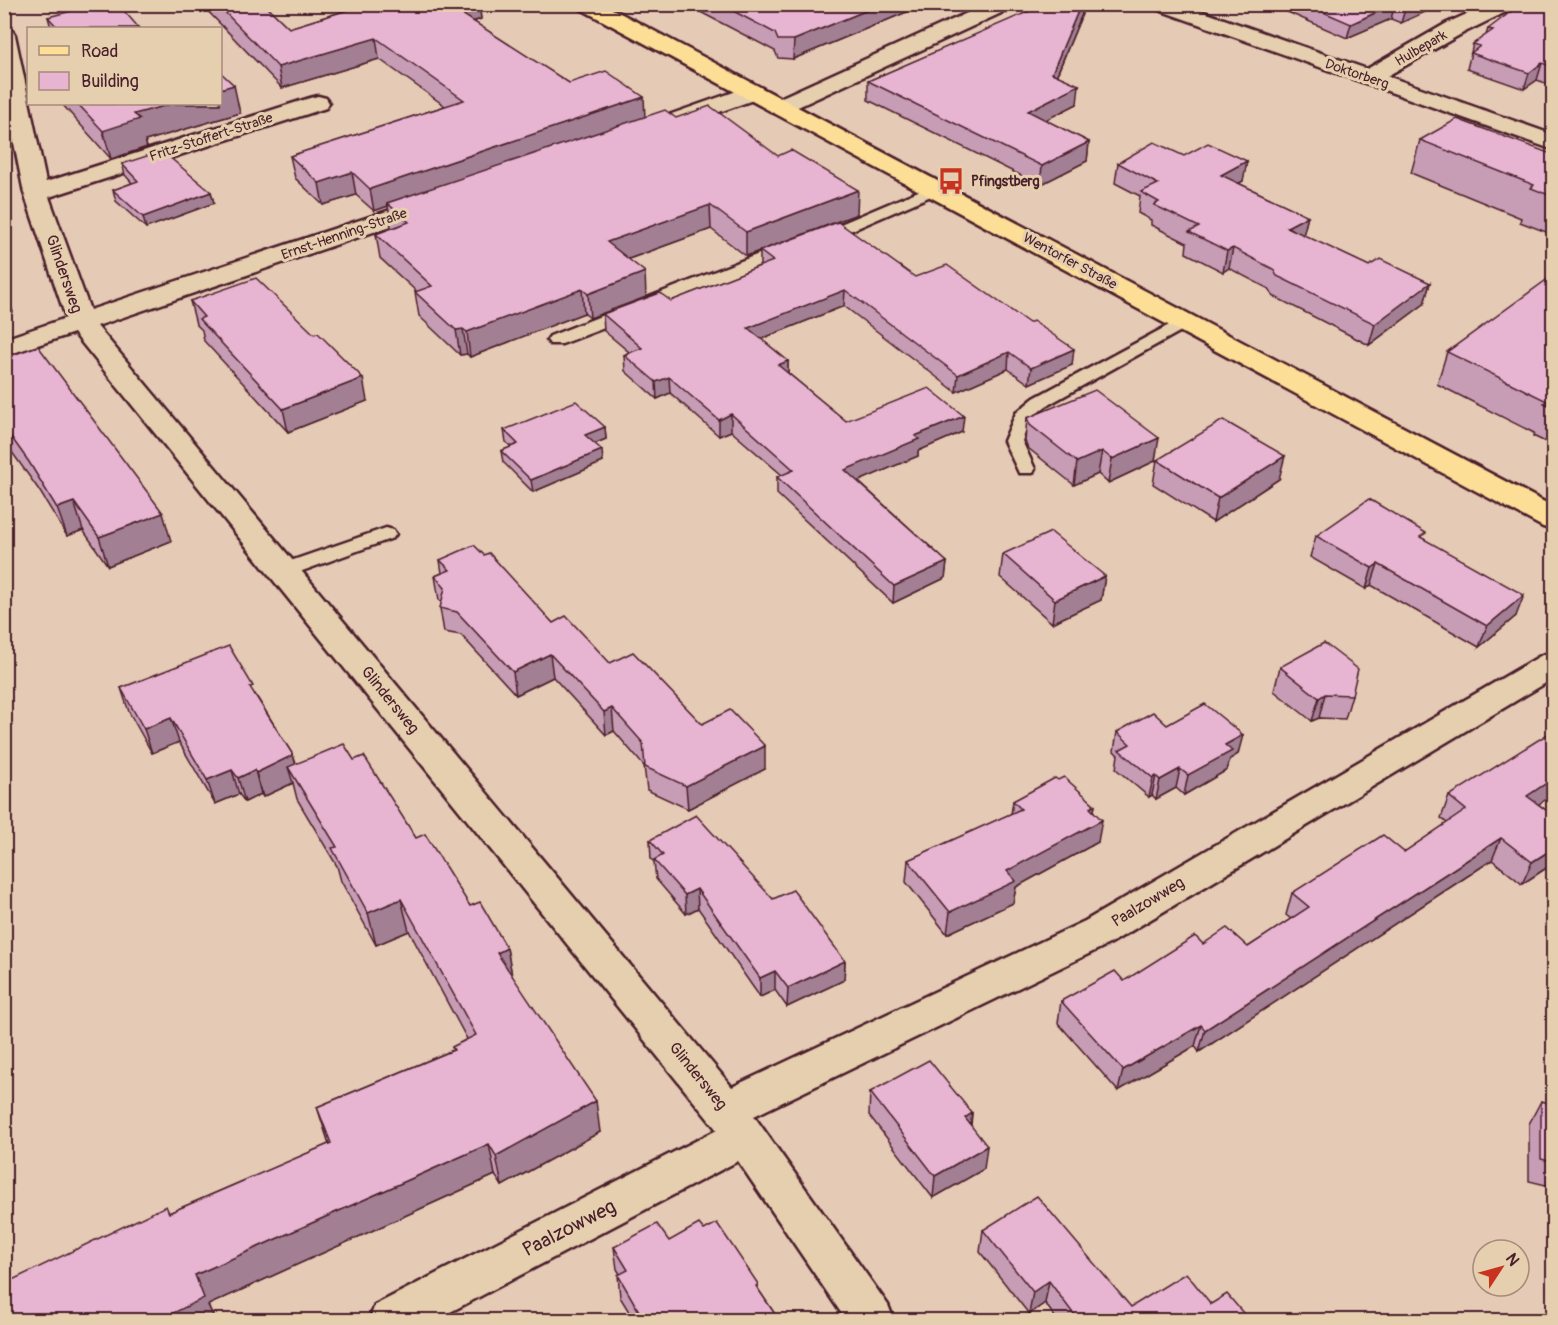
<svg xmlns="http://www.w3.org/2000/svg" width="1558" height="1325" font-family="Pangolin,sans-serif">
  <rect width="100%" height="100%" fill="#e5cab5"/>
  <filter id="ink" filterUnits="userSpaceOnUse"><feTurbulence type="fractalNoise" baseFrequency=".0167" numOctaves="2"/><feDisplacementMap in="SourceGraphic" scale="12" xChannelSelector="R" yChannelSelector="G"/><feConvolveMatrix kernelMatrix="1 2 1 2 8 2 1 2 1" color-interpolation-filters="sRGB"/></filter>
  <g filter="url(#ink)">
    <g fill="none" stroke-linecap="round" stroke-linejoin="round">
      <defs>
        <g id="lane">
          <polygon points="935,184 940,186 943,189 940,192 855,229 819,241 811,236 813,233 843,223"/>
          <polygon points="787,243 795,248 793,251 670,303 562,344 550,344 547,340 550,336"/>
          <polygon points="1184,317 1190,318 1193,322 1190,326 1046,406 1030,419 1022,441 1035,469 1033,473 1019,473 1004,441 1016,413 1034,398"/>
          <polygon points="386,528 393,530 396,534 393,538 283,578 276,576 273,571 276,566"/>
        </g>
        <g id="street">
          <polygon points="987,4 1015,4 1012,8 787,112 779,114 771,112 768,107 771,102"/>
          <polygon points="1150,4 1181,4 1367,69 1447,23 1489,4 1517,4 1514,8 1463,33 1387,76 1554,135 1554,150 1153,8"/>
          <polygon points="4,29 12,30 15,35 46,182 310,98 318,96 326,98 329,103 326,108 49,197 90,310 423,199 432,197 441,199 444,204 441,209 97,326 732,1087 1085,921 1542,655 1554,652 1554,678 1111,943 754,1116 888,1305 894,1320 846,1320 738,1161 435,1320 369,1320 375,1305 717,1130 74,333 4,356 4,339 66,318 24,193 4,93"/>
          <polygon points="751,86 759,88 762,93 759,98 671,129 663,127 659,122 663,117"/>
        </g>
        <polygon id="primary" points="576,4 603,4 1554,507 1554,530 1543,527 579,8"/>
      </defs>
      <use href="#lane" stroke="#4a1f2b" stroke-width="5"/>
      <use href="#street" stroke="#4a1f2b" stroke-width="5"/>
      <use href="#primary" stroke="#4a1f2b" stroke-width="5"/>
      <use href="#lane" fill="#e5cfae" fill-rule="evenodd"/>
      <use href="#street" fill="#e5cfae" fill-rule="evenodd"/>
      <use href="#primary" fill="#fdde96" fill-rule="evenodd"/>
    </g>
    <g fill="#c79cb5" stroke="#4a1f2b" stroke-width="1.5">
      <polygon points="201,4 264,4 289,28 366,4 479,4 481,19 473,22 569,83 645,117 676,118 857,214 764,249 915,277 1072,365 1029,384 1008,369 956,392 844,306 761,339 788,361 788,373 846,421 962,432 918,451 918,456 858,481 947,562 945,578 893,603 777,494 777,477 782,475 731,431 719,436 670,393 657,399 625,371 624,355 629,352 604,331 603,314 671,301 760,266 760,251 746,256 711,229 629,259 646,297 590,318 584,313 470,357 467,354 460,355 419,316 415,292 416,291 380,258 376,234 393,228 391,227 388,206 374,211 356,195 323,205 295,178 290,156 445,106 379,59 282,88"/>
      <polygon points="685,4 926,4 793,59 778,58 775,51"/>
      <polygon points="1020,4 1083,4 1082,14 1057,75 1077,104 1045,120 1089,142 1087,161 1040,185 868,100 868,81 1024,14"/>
      <polygon points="1269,4 1442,4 1401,23 1391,19 1347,38"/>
      <polygon points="1554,4 1554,86 1537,80 1524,89 1467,69 1473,44 1486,35 1488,29"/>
      <polygon points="48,17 139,28 51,28"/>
      <polygon points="62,104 220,104 240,113 145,141 147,147 111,159"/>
      <polygon points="1420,140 1554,155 1554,235 1520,222 1521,218 1411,173"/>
      <polygon points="1184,156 1247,161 1243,181 1238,183 1308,216 1303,235 1369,266 1430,283 1424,304 1369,345 1273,296 1269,289 1229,268 1223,272 1186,253 1187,243 1151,225 1151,220 1138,213 1140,196 1115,183 1118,163"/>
      <polygon points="122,164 211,192 214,203 146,228 116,201 113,190 132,183 125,175"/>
      <polygon points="1554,280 1554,446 1533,436 1534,433 1437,384 1447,352"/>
      <polygon points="190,301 367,401 288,432 204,341 202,330 196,324"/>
      <polygon points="4,358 171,541 108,566 83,530 67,536 39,490 4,441"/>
      <polygon points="1027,418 1155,461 1108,483 1098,474 1074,485 1028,448 1025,441"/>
      <polygon points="605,427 606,439 594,444 603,462 533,492 503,462 501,451 511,447 506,442 504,430"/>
      <polygon points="1157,460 1279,479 1213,522 1153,484"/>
      <polygon points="1316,536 1424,539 1516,616 1479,647 1371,585 1366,589 1310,557"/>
      <polygon points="1003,554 1105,576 1101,600 1052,623 1000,577"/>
      <polygon points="484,555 553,623 610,663 702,724 765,769 688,809 647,790 644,766 614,731 606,735 553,677 516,695 461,635 444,632 440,608 442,603 439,600 435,576 442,573 440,560"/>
      <polygon points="1280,667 1352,695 1345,719 1319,718 1312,721 1274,691"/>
      <polygon points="121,688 255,694 293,755 296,764 354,760 470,906 507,948 512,976 600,1132 502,1186 495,1175 208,1305 215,1320 4,1320 4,1269 11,1281 329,1144 317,1107 453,1050 452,1047 467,1039 409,931 376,945 341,881 337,866 297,799 293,783 263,797 261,794 245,802 239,794 215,804 179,742 152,753 129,712"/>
      <polygon points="1167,725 1238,754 1230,759 1227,770 1184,795 1176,788 1156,799 1152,795 1149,797 1116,769 1118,755 1114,751 1117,732"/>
      <polygon points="1058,780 1095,805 1094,811 1098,842 1016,887 1013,903 947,934 906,882 908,860 1011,814 1013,801"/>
      <polygon points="1449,796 1538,804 1554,816 1554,863 1522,884 1492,860 1199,1052 1195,1046 1118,1091 1058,1023 1061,1001 1124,981 1203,944 1248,947 1291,919 1286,915 1292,893 1404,852 1447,823 1441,818"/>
      <polygon points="650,840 773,899 845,961 844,980 787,1007 775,990 760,997 698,908 686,914 656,879 654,862 651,859"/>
      <polygon points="870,1092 972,1113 971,1126 984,1169 933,1198 869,1115"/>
      <polygon points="1541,1101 1554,1104 1554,1187 1529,1181 1529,1124"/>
      <polygon points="704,1230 758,1284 758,1289 779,1320 634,1320 620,1297 618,1275 620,1274 617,1269 614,1247 669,1241"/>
      <polygon points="983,1230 1131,1307 1211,1304 1249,1320 1057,1320 1045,1303 1029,1314 980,1252"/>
    </g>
    <g fill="#a27f93" stroke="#4a1f2b" stroke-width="1.5">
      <polygon points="459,4 479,4 481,19 453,28 451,7"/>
      <polygon points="882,4 926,4 793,59 794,40"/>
      <polygon points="1081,4 1083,4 1082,14 1050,91 1052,73"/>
      <polygon points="1395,4 1391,19 1347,38 1351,24"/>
      <polygon points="1414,4 1442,4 1401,23 1405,9"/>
      <polygon points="376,38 379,59 282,88 278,67"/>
      <polygon points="1542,63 1537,80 1524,89 1529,73"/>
      <polygon points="234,85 240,113 145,141 147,147 111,159 103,131 134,114 171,104 220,104 220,89"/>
      <polygon points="1079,85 1077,104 1026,130 1028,111"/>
      <polygon points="644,97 645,119 387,203 388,206 374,211 370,189"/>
      <polygon points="1089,142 1087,161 1040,185 1042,166"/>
      <polygon points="1247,161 1243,181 1217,195 1221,175"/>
      <polygon points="352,172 356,195 323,205 319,183"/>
      <polygon points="858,190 857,214 746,256 746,232"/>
      <polygon points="211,192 214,203 146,228 143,217"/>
      <polygon points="710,205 711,229 609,266 607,242"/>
      <polygon points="1308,216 1303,236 1287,227"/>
      <polygon points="1233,248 1229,268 1223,272 1227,251"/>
      <polygon points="645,272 646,297 590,318 588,294"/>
      <polygon points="1430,283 1424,304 1369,345 1375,324"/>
      <polygon points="5,289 13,312 4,315 4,290"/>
      <polygon points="582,289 584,313 470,357 467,332"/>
      <polygon points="845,290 844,306 748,344 748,328"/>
      <polygon points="463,329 467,354 460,355 456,330"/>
      <polygon points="1554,330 1554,352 1548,335"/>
      <polygon points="1074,349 1072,365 1029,384 1031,368"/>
      <polygon points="1009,352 1008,369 956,392 958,375"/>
      <polygon points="788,361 788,377 778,365"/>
      <polygon points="669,377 670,393 657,399 656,382"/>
      <polygon points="363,378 367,401 288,432 283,409"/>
      <polygon points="731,414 731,431 719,436 719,420"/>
      <polygon points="964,416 962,432 918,451 918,456 845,487 845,470 915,436"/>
      <polygon points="605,427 606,439 586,447 585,435"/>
      <polygon points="1159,438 1155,461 1108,483 1112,459"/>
      <polygon points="602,450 603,462 533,492 531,480"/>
      <polygon points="1102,451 1098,474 1074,485 1077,462"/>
      <polygon points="1285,456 1279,479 1213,522 1218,498"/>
      <polygon points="74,502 83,530 67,536 57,508"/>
      <polygon points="163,513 171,541 108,566 99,537"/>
      <polygon points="947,562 945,578 893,603 894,586"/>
      <polygon points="1378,564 1371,585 1366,589 1372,568"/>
      <polygon points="1105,576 1101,600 1052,623 1055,600"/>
      <polygon points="1524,595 1516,616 1479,647 1487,626"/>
      <polygon points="550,654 553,677 516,695 513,672"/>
      <polygon points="1325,694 1319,718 1312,721 1319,698"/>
      <polygon points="612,708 614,731 606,735 604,712"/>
      <polygon points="171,718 179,742 152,753 144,729"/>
      <polygon points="1243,735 1238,754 1230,759 1227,770 1184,795 1188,775 1225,745"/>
      <polygon points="765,746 765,769 688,809 686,786"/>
      <polygon points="293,755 300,779 288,767 293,783 263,797 256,773"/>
      <polygon points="1180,769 1176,788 1156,799 1160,780"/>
      <polygon points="232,770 239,794 215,804 207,780"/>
      <polygon points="255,770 261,794 245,802 238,778"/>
      <polygon points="1156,776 1152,795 1149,797 1153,778"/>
      <polygon points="1554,778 1554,794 1518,818 1527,796"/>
      <polygon points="1095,805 1091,826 1102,820 1098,842 1016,887 1013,903 947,934 950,912 1007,871 1090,808"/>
      <polygon points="1501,838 1492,860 1199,1052 1205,1030"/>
      <polygon points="1554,848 1554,863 1522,884 1532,862"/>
      <polygon points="697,889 698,908 686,914 685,895"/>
      <polygon points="401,899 409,931 376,945 368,913"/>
      <polygon points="507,948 513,981 497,953"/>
      <polygon points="845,961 844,980 787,1007 788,988"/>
      <polygon points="775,971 775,990 760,997 760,978"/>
      <polygon points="1201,1025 1195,1046 1118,1091 1123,1070"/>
      <polygon points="596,1101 600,1132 502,1186 496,1156"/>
      <polygon points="972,1113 969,1136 965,1118"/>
      <polygon points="489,1144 495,1175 208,1305 215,1320 171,1320 169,1315 195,1275"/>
      <polygon points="987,1146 984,1169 933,1198 935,1176"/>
      <polygon points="4,1269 16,1289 6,1283 4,1278"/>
      <polygon points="1049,1281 1045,1303 1029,1314 1033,1292"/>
    </g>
    <g fill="#e7b5d2" stroke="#4a1f2b" stroke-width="1.5">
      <polygon points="99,4 118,4 139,28 58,28 48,17"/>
      <polygon points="217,4 264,4 289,28 368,4 459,4 451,7 569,83 606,71 644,97 370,189 352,172 319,183 290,156 464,100 376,38 278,67"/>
      <polygon points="720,4 882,4 794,40 778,40 775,33"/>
      <polygon points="1030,4 1081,4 1052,73 1079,85 1028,111 1089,142 1042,166 868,81 1032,10"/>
      <polygon points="1305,4 1394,4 1351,24"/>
      <polygon points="1395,4 1414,4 1405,9"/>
      <polygon points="1521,4 1554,4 1554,67 1542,63 1529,73 1471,53 1480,46 1473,44 1493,30 1488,29"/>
      <polygon points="220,72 234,85 220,89"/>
      <polygon points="78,104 171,104 134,114 140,119 103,131"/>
      <polygon points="710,106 778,156 791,150 858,190 746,232 710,205 607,242 645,272 588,294 582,289 467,332 463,329 456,330 415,292 432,286 376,234 409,222 387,203 665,110 676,118"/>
      <polygon points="1457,119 1554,155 1554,197 1531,188 1534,185 1420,140"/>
      <polygon points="1154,142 1184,156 1208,143 1247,161 1221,175 1308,216 1287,227 1369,266 1380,259 1430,283 1375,324 1277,276 1273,269 1233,248 1227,251 1189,232 1199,227 1154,205 1159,202 1141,192 1158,184 1118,163"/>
      <polygon points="162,151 211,192 143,217 113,190 138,181 122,164"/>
      <polygon points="838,222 915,277 947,265 1029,323 1033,321 1074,349 1031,368 1009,352 958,375 845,290 748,328 788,361 778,365 846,421 929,388 964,416 915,436 919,439 845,470 947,562 894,586 777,477 794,470 731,414 719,420 669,377 656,382 624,355 642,348 603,314 660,293 671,301 773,261 760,251"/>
      <polygon points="256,278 314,334 318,333 363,378 283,409 199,319 204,317 190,301"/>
      <polygon points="1549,278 1554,280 1554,330 1548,335 1554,338 1554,408 1544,403 1547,401 1447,352"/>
      <polygon points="38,346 163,513 99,537 74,502 57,508 29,462 4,427 4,358"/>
      <polygon points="1095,390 1159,438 1112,459 1102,451 1077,462 1030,425 1027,418"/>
      <polygon points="576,401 605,427 585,435 602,450 531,480 501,451 518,444 504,430"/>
      <polygon points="1223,420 1285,456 1218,498 1157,460"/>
      <polygon points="1369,499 1426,533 1420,537 1524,595 1487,626 1378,564 1372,568 1316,536"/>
      <polygon points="1051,532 1105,576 1055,600 1003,554"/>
      <polygon points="474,545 484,555 489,553 553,623 566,616 610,663 633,652 702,724 730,710 765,746 686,786 645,767 643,743 612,708 604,712 550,654 513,672 457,612 440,608 445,588 435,576 450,570 440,560"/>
      <polygon points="1324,643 1358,669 1352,695 1325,694 1319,698 1280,667"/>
      <polygon points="229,646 253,686 250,687 293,755 256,773 255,770 238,778 232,770 207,780 171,718 144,729 121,688"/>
      <polygon points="1205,704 1243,735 1225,745 1232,751 1188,775 1180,769 1160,780 1156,776 1153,778 1119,750 1130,744 1117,732 1153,712 1167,725"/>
      <polygon points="1554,730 1554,778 1527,796 1554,816 1554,848 1532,862 1501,838 1205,1030 1201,1025 1123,1070 1061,1001 1115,971 1124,981 1195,936 1203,944 1227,928 1248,947 1309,907 1292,893 1383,835 1404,852 1466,810 1449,796"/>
      <polygon points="344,744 354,760 364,756 416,838 425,834 470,906 480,902 507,948 497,953 596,1101 496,1156 489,1144 195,1275 204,1298 169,1315 171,1320 4,1320 4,1278 6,1283 166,1206 169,1213 331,1143 317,1107 454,1050 452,1047 476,1035 401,899 368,913 332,848 337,847 288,767"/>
      <polygon points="1064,777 1095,805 1090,808 1102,820 1007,871 1016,881 950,912 908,860 1021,809 1013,801 1055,778 1058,780"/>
      <polygon points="696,815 773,899 793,890 845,961 788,988 775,971 760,978 697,889 685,895 654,860 663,855 650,840"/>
      <polygon points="929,1060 972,1113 965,1118 987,1146 935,1176 870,1092"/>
      <polygon points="1541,1101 1554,1104 1554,1162 1541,1159"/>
      <polygon points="1037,1196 1131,1307 1186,1273 1211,1304 1227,1294 1249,1320 1078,1320 1049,1281 1033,1292 983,1230"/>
      <polygon points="717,1223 758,1284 756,1286 779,1320 644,1320 618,1275 628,1270 614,1247 657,1224 669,1241 699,1224 704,1230"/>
    </g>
  </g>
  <defs>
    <symbol id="bus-bare" viewBox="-9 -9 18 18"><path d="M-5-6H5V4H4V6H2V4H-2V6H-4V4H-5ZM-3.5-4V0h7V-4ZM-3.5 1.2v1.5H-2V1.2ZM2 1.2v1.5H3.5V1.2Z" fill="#c8321e" stroke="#e5cfae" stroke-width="2.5" paint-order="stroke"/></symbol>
  </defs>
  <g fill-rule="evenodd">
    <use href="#bus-bare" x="932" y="162" width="38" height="38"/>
  </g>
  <g text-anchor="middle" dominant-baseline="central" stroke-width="6" stroke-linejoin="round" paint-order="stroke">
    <g font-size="14" fill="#4a1f2b" stroke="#e5cfae">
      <text transform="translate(1421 48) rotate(-30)">Hulbepark</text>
      <text transform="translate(1357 74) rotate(19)">Doktorberg</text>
      <text transform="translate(211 137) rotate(-18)">Fritz-Stoffert-Straße</text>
      <text transform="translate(344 234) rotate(-19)">Ernst-Henning-Straße</text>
      <text transform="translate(1070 261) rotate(28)">Wentorfer Straße</text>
    </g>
    <g font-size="14" font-weight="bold" fill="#4a1f2b" stroke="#e5cfae" text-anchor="start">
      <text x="971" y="181">Pfingstberg</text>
    </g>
    <g font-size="16" fill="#4a1f2b" stroke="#e5cfae">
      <text transform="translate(64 274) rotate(71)">Glindersweg</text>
      <text transform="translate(390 700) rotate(51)">Glindersweg</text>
      <text transform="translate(1148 902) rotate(-31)">Paalzowweg</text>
      <text transform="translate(698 1076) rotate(51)">Glindersweg</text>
    </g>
    <g font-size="20" fill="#4a1f2b" stroke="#e5cfae">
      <text transform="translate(569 1228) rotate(-27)">Paalzowweg</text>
    </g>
  </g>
  <rect width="1558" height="1325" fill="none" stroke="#e5cfae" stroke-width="24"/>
  <rect x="12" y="12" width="1534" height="1301" fill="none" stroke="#4a1f2b" stroke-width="2" filter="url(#ink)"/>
  <rect x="27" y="27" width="195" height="78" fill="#e5cfae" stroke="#a7897a" stroke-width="1.5"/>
  <rect x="39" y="46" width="30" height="9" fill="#fdde96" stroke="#a7897a" stroke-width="1.5"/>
  <text x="81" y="57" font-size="18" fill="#4a1f2b">Road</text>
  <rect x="39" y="72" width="30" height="18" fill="#e7b5d2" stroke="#a7897a" stroke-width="1.5"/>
  <text x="81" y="87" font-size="18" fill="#4a1f2b">Building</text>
  <g transform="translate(1501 1268) rotate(54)"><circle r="28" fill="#e5cfae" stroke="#a7897a" stroke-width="1.5"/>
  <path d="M0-4.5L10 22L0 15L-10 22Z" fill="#c8321e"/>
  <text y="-9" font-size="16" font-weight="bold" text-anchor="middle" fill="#4a1f2b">N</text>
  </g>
</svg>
